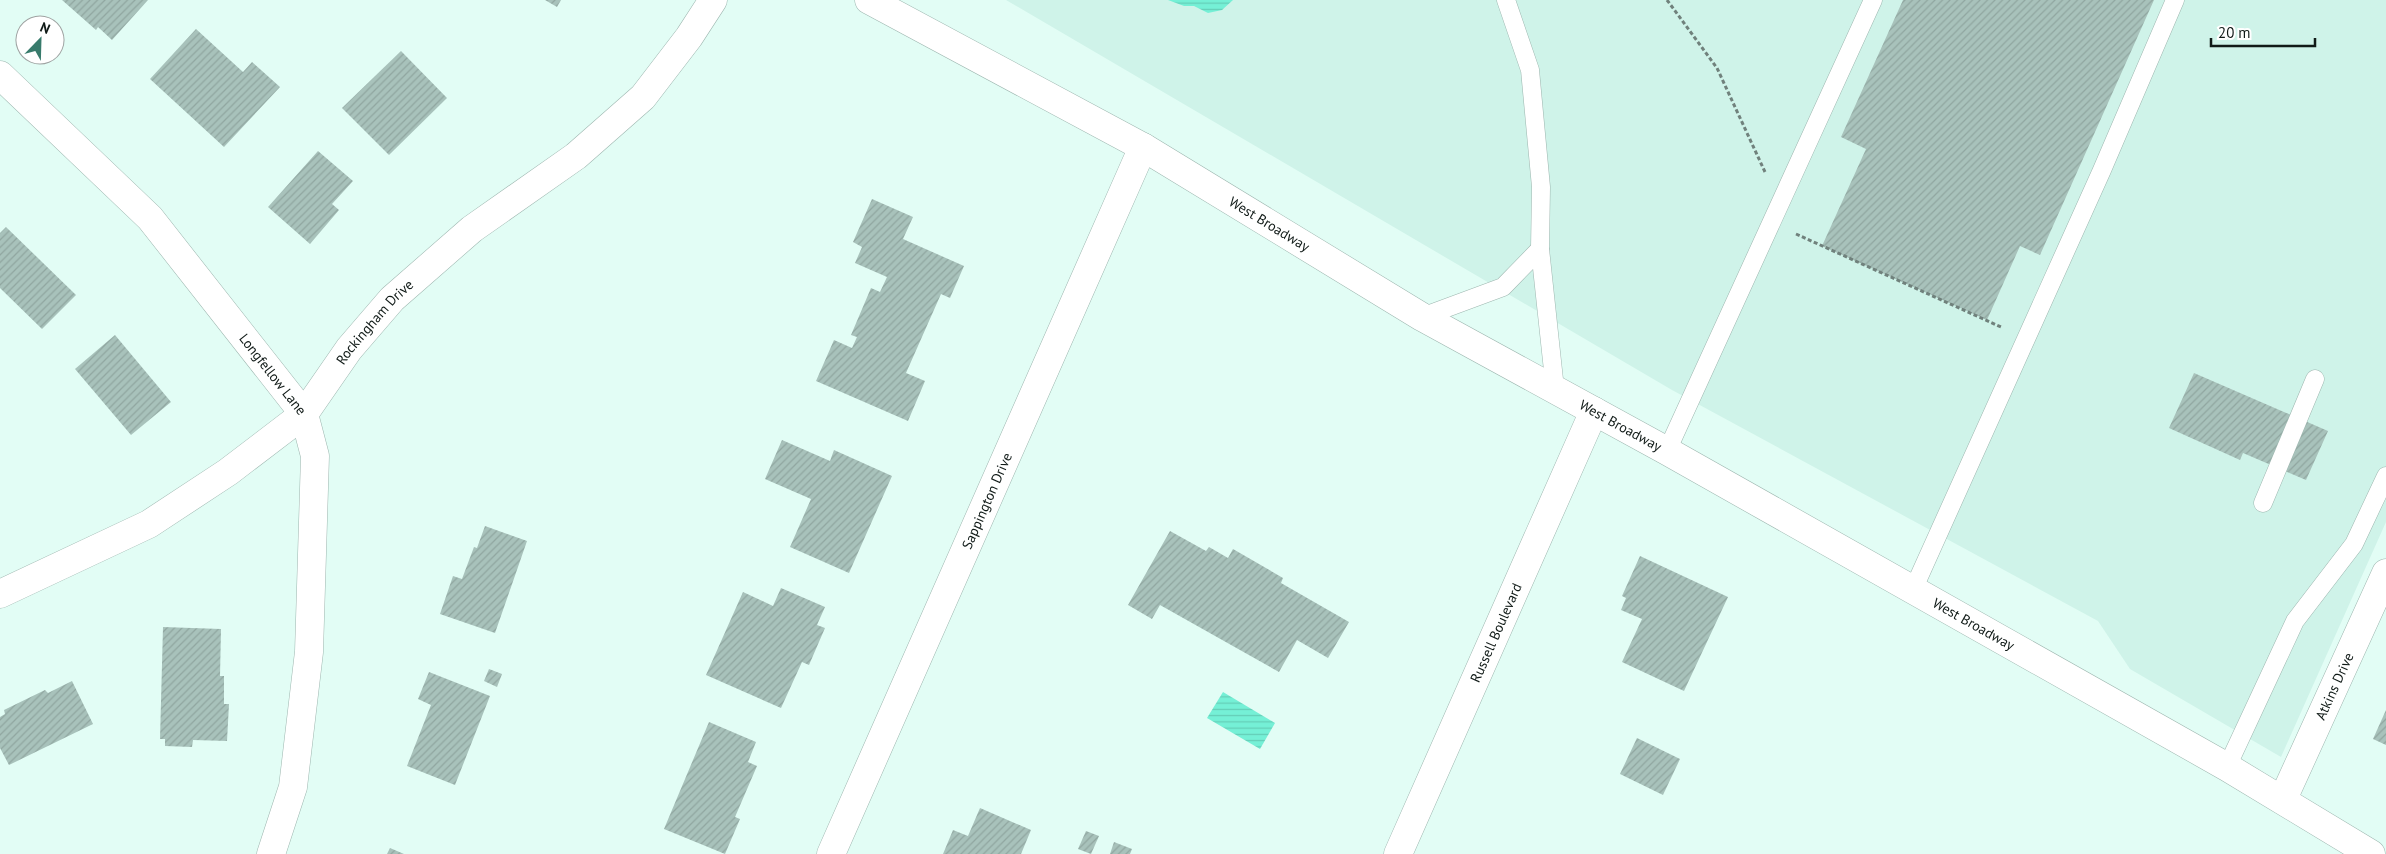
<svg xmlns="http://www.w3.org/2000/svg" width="2386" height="854" font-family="'PT Sans',sans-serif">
  <defs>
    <pattern id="water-rules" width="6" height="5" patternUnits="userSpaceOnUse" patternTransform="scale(1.25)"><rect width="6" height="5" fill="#75f0d6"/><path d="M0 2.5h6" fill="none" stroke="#64cdb7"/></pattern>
    <pattern id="building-hatch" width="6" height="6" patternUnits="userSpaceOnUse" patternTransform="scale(1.25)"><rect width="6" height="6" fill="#a8c2bb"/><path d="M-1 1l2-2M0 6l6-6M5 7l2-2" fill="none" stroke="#90a6a0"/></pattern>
  </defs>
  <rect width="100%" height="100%" fill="#e2fdf5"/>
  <polygon fill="#cff3e9" points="1006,0 2386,0 2386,522 2281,757 2130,669 2098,621 1672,390"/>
  <g fill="url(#water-rules)">
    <polygon points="1168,0 1233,0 1222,10 1208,13 1194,6 1184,6"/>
    <polygon points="1223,692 1275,723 1260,749 1207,718"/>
  </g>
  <g fill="url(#building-hatch)">
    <polygon points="62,0 148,0 112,40 98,27 96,30"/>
    <polygon points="545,0 561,0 557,7"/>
    <polygon points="1903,0 2154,0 2040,255 2020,246 1987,320 1822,246 1866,149 1841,137"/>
    <polygon points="196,29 243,72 252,62 280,87 224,147 150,79"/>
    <polygon points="401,51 447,98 389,155 342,108"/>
    <polygon points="318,151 353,181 332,204 339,210 310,244 268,207"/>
    <polygon points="872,199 913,217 903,239 964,266 950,298 941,294 906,373 925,381 908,421 816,381 834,340 852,348 857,337 851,335 871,288 880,292 887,277 855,263 862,247 853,242"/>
    <polygon points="6,227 76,295 42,329 0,288 0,233"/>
    <polygon points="115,335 171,402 131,435 75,369"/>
    <polygon points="2194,373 2328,431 2306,480 2243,453 2240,460 2169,428"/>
    <polygon points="782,440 830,461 834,450 892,476 849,573 790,547 811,499 765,479"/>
    <polygon points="485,526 527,541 495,633 440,614 453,576 462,579 474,547 477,548"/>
    <polygon points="1170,531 1206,551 1209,547 1228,558 1233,549 1283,578 1281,583 1349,622 1328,658 1297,640 1279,672 1160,605 1152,619 1128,605"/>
    <polygon points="1640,556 1728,597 1684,691 1622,662 1642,619 1621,610 1626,598 1622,596"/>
    <polygon points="781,588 825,607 817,625 825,628 809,665 802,662 781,708 706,675 743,592 773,606"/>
    <polygon points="163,627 221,629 220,676 224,676 224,704 229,704 227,741 193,740 192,747 165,746 165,739 160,739"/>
    <polygon points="489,669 502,674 497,687 484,681"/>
    <polygon points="429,672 490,696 455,785 407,766 431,705 418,699"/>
    <polygon points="72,681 93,724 9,765 0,748 0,717 5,714 4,710 45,690 48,693"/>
    <polygon points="2386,710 2386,745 2373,739"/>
    <polygon points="709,722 756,742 748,762 757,766 735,817 740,819 725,854 664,829"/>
    <polygon points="1637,738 1680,759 1663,795 1620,774"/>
    <polygon points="980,808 1031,830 1021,854 943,854 953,830 968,836"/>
    <polygon points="1086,831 1099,836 1091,854 1078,849"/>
    <polygon points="1114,842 1132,849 1130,854 1110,854"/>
    <polygon points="390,848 404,854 387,854"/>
  </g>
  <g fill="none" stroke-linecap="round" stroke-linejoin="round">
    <defs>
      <g id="service">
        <polyline points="1506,0 1530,70 1541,187 1540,249 1555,389"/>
        <polyline points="1422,317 1503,287 1540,249"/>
        <polyline points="1667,451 1873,0"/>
        <polyline points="2263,503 2315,379"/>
        <polyline points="1913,590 2102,170 2175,0"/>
        <polyline points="2227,767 2295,621 2354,544 2386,476"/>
      </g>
      <g id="minor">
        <path id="s1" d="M0 75 150 218 304 414 315 456 309 652 293 787 271 854"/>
        <path id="s2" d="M0 594 149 524 228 472 304 414 349 349 392 299 472 229 576 156 643 97 689 37 713 0"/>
        <path id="s3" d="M2283 799 2386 573"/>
        <path id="s4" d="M831 854 1143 147"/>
        <path id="s5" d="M1398 854 1594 411"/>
      </g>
      <g id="primary">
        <path id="s6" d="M869 0 1143 147 1422 317 1667 451 2227 767 2371 854"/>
      </g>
    </defs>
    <use href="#service" stroke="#9db6af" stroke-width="19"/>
    <use href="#minor" stroke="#9db6af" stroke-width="29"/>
    <use href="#primary" stroke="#9db6af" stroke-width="29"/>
    <g stroke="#70817c" stroke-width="3" stroke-dasharray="4 2.5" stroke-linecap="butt">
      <polyline points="1667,0 1717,68 1765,172"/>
      <polyline points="1796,234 2001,327"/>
    </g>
    <use href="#service" stroke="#fff" stroke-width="18"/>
    <use href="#minor" stroke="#fff" stroke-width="28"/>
    <use href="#primary" stroke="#fff" stroke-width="28"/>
  </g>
  <g text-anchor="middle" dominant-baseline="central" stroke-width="4" stroke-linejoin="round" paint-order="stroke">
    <g font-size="14" fill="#101a17" stroke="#fff">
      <text stroke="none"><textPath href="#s6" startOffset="459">West Broadway</textPath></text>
      <text stroke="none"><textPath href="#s2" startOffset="471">Rockingham Drive</textPath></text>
      <text stroke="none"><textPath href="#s1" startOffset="406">Longfellow Lane</textPath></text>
      <text stroke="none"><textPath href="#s6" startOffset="864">West Broadway</textPath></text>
      <text stroke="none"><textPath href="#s4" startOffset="386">Sappington Drive</textPath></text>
      <text stroke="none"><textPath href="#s6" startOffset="1269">West Broadway</textPath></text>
      <text stroke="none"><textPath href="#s5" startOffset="242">Russell Boulevard</textPath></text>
      <text stroke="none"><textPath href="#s3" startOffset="124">Atkins Drive</textPath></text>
    </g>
  </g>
  <g transform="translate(40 40) rotate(23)"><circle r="24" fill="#ffffff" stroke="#9fa3a2"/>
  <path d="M0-4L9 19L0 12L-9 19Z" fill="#387b6c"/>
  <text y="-8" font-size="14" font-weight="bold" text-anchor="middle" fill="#101a17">N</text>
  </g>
  <path d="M2211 38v8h104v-8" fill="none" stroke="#101a17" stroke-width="2.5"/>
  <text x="2218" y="38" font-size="15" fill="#101a17" stroke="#ffffff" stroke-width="4" paint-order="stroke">20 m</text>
</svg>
